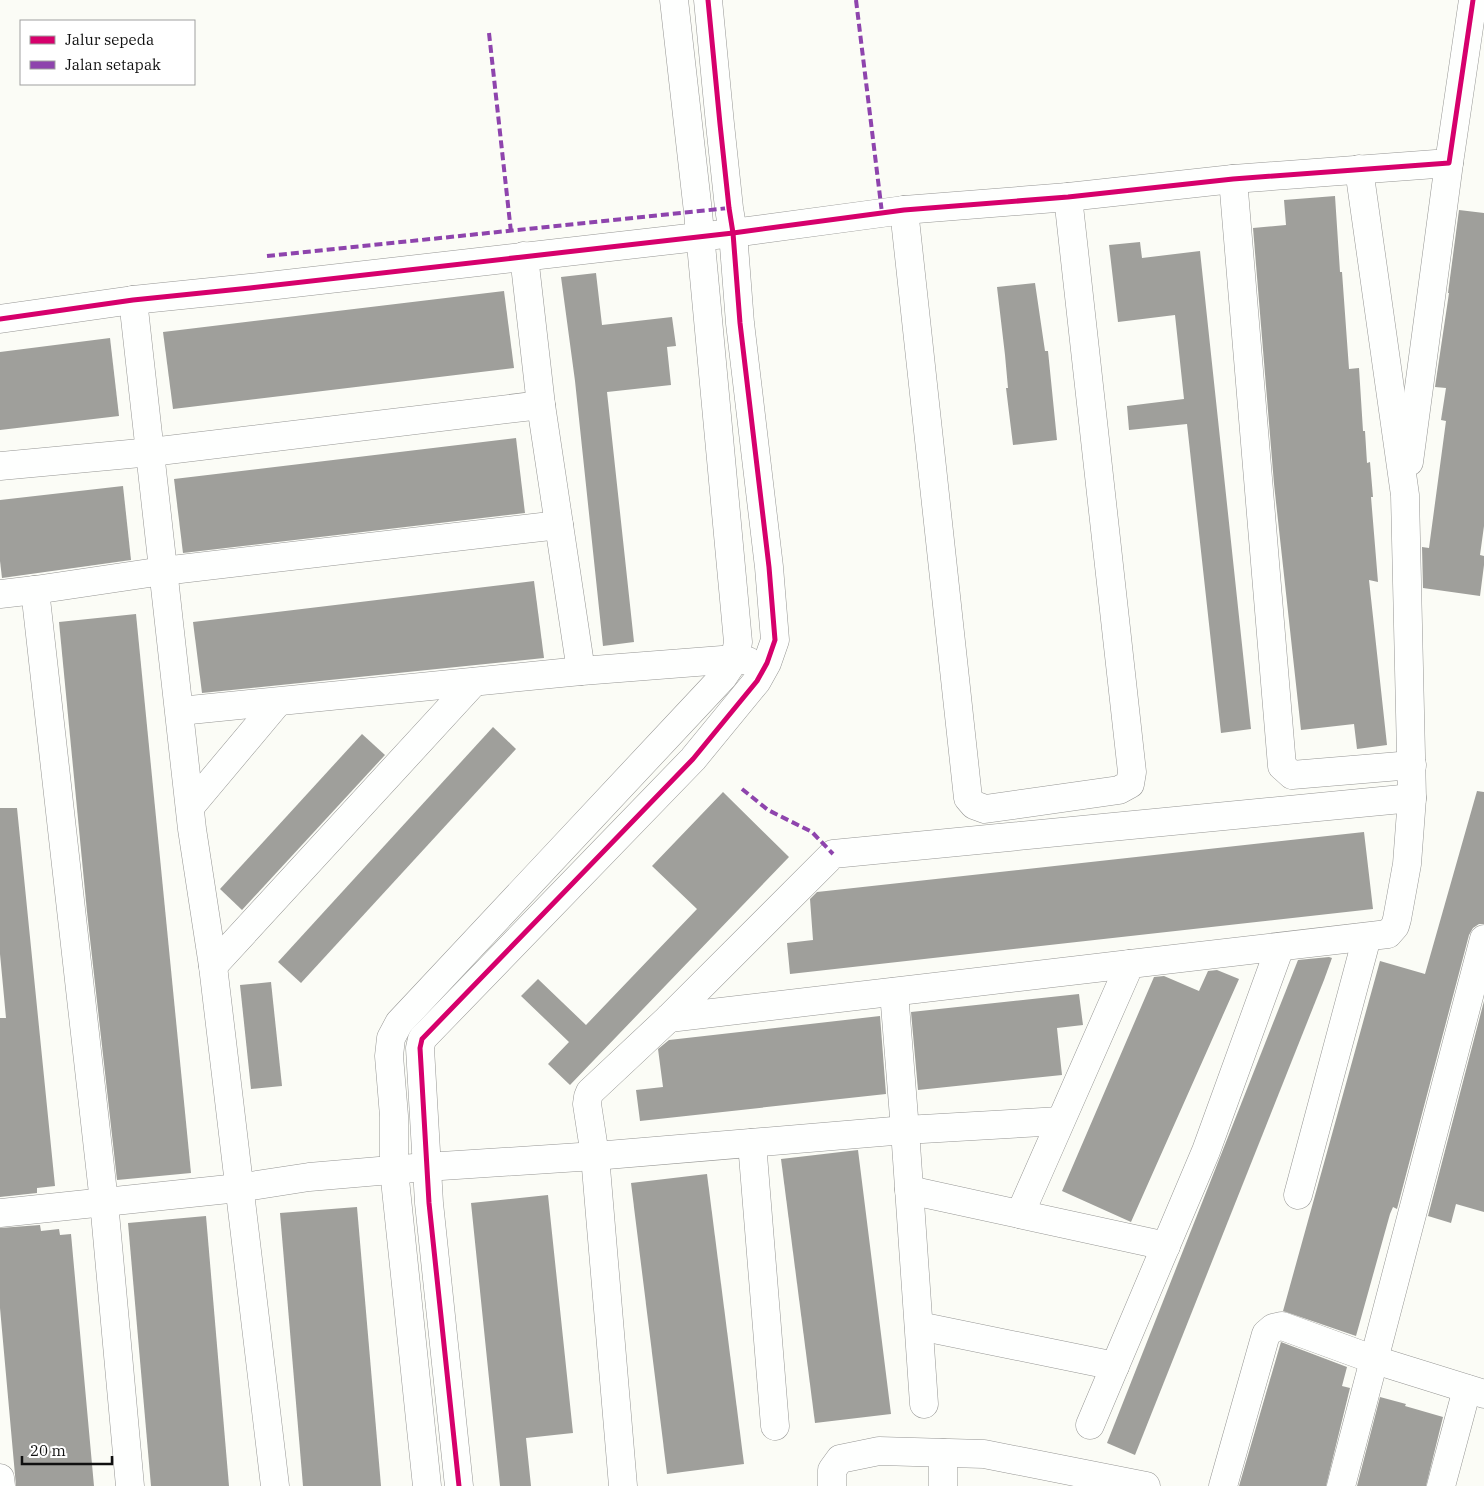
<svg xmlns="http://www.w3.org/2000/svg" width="1484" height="1486" font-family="'IBM Plex Serif',serif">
  <rect width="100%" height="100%" fill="#fbfcf6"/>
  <g fill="#9f9f9b">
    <polygon points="1335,196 1340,272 1342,272 1349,369 1359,368 1363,431 1365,431 1367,463 1370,462 1373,497 1371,497 1378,582 1369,580 1387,745 1357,749 1354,724 1301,730 1274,484 1253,228 1286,225 1284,200"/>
    <polygon points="1459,210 1484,213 1484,526 1480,555 1484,556 1484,565 1480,596 1423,588 1422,547 1429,548 1446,421 1441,420 1446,388 1435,387 1449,293 1448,293"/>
    <polygon points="1140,242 1142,258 1200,251 1251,729 1221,733 1187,424 1129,430 1127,406 1184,399 1175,315 1118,322 1109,245"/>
    <polygon points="596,273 602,325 672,317 676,346 667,347 671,385 607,392 634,642 603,646 575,381 561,277"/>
    <polygon points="1035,283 1045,351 1048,351 1057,440 1013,445 1006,388 1008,388 1005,355 997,287"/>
    <polygon points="504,291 514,368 173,409 163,332"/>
    <polygon points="110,338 119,416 0,430 0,352"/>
    <polygon points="516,438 525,513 183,553 174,479"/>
    <polygon points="123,486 131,560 2,578 0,561 0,500"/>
    <polygon points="534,581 544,658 202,693 193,622"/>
    <polygon points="136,614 191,1173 117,1180 87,912 59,622"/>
    <polygon points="493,727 516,749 301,983 278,962"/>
    <polygon points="362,734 385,755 242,910 220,889"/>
    <polygon points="1477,791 1484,792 1484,924 1479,924 1473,928 1469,935 1397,1209 1393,1207 1390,1214 1356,1336 1283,1311 1380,961 1425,974"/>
    <polygon points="723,792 789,857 570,1085 548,1064 569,1042 521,996 538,979 586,1025 697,909 652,866"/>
    <polygon points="0,808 17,808 55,1186 37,1188 37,1193 0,1197 0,1018 6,1018 0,954"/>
    <polygon points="1364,832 1373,909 790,974 787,943 813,940 810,899 817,892"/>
    <polygon points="1329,957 1332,958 1324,980 1135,1455 1107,1443 1298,960"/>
    <polygon points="1217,970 1239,979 1131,1222 1062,1191 1154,977 1164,976 1199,991 1208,971"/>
    <polygon points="271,982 282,1086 251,1089 240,985"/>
    <polygon points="1079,994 1083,1025 1057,1028 1062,1075 918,1090 911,1012"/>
    <polygon points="1484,1001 1484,1212 1456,1204 1451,1223 1428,1216"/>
    <polygon points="880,1016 886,1094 640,1121 636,1090 663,1087 658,1049 669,1040"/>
    <polygon points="858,1150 891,1414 815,1423 781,1159"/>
    <polygon points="707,1174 744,1464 667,1474 631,1183"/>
    <polygon points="548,1195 573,1433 526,1438 531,1486 500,1486 471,1203"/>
    <polygon points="357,1207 381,1486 303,1486 280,1213"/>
    <polygon points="206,1216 229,1486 151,1486 128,1223"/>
    <polygon points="40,1225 41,1231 59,1229 60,1235 71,1234 94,1486 16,1486 0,1308 0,1228"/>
    <polygon points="1281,1342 1347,1367 1342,1386 1350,1388 1326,1486 1239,1486"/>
    <polygon points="1380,1397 1406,1404 1405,1406 1443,1417 1426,1486 1357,1486"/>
  </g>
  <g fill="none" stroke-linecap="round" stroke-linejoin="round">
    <defs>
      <g id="minor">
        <polyline points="1233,179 1282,766 1292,775 1412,765"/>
        <polyline points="904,210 968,798 974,805 985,809 1119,790 1130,784 1132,772 1068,197"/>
        <polyline points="524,256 541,405 581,671"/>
        <polyline points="133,300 192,829 213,966 275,1486"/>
        <polyline points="0,319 133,300 250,288 733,233 904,210 1068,197 1233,179 1449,163 1473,0"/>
        <polyline points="1409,462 1449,163"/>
        <polyline points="0,466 151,452 541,405"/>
        <polyline points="35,590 104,1202 130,1486"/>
        <polyline points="0,594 35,590 163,571 559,525"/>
        <polyline points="180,711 581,671 735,659 748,661"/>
        <polyline points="190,807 278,702"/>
        <polyline points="213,966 474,682"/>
        <polyline points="894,992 905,1130 1060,1121"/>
        <polyline points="669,1018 1130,964"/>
        <polyline points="752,1143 775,1426"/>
        <polyline points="909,1190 1166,1246"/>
        <polyline points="1298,1195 1367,937"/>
        <polyline points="0,1213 238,1188 309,1177 426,1167 595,1156 905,1130 924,1404"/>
        <polyline points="1020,1214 1130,964 1388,934 1395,926 1397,919 1407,864 1412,798 1405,495 1359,169"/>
        <polyline points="919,1326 1115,1366"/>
        <polyline points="1090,1425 1206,1151 1280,947"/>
        <polyline points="943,1453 943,1486"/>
        <polyline points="0,1478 1,1486"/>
        <polyline points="427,1486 394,1170 394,1116 389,1056 391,1038 399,1023 723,677 735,659 738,642 698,212 674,0"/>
        <polyline points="459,1486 429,1203 420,1048 422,1039 693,759 757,681 767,663 775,640 769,567 740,323 733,233 729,208 720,124 708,0"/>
        <polyline points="623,1486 595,1156 587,1104 588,1097 590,1092 669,1018 833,854 1412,798"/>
        <polyline points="832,1486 832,1470 840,1459 879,1451 984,1454 1146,1486"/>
        <polyline points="1223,1486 1266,1334 1273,1328 1282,1326 1375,1360 1484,1394"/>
        <polyline points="1341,1486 1484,939"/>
        <polyline points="1441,1486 1467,1389"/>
      </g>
    </defs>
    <use href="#minor" stroke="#969694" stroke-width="29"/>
    <use href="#minor" stroke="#fefffe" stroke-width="28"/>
    <g stroke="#8e44ad" stroke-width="4" stroke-dasharray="8 4" stroke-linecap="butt">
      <polyline points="856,0 882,213"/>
      <polyline points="489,33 511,232"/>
      <polyline points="267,256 729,208"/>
      <polyline points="742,789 768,810 812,832 833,854"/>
    </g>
    <defs>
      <g id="cycleway">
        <polyline points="0,319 133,300 250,288 733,233 904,210 1068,197 1233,179 1449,163 1473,0"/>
        <polyline points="459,1486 429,1203 420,1048 422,1039 693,759 757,681 767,663 775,640 769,567 740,323 733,233 729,208 720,124 708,0"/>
      </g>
    </defs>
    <use href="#cycleway" stroke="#fff" stroke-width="8"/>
    <use href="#cycleway" stroke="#d6006c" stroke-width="5"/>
  </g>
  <rect x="20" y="20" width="175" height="65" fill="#ffffff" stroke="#9f9f9f"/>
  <rect x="30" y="36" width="25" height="8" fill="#d6006c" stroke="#9f9f9f"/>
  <text x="65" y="45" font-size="15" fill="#101010">Jalur sepeda</text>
  <rect x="30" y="61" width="25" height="8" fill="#8e44ad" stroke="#9f9f9f"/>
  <text x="65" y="70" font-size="15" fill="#101010">Jalan setapak</text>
  <path d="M22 1456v8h90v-8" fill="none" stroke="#101010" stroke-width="2.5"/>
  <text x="30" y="1456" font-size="15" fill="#101010" stroke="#ffffff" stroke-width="4" paint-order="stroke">20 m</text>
</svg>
